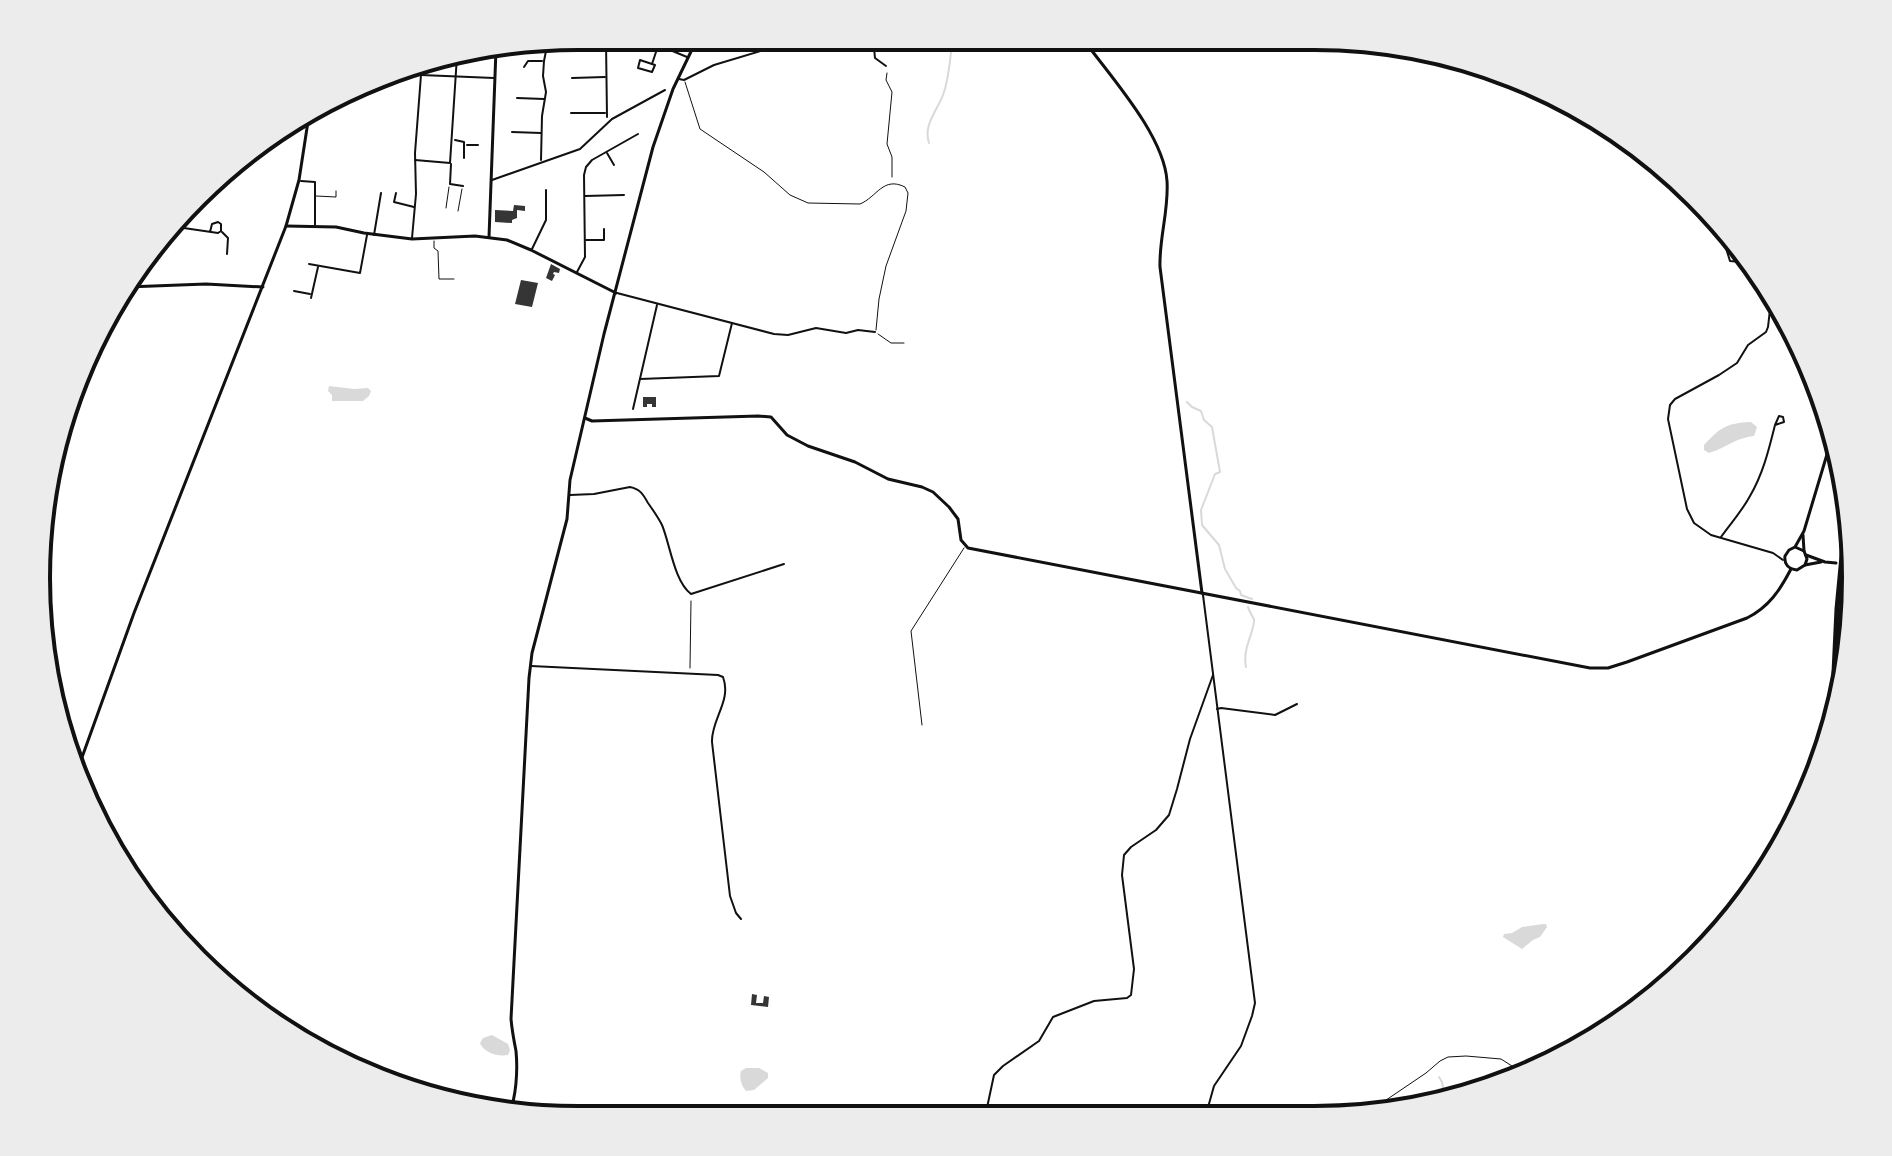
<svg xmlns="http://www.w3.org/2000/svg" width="1892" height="1156" font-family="'Noto Sans',sans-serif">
  <rect width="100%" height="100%" fill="#fff"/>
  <g fill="#d9d9d9">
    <polygon points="329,386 354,389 368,388 371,391 369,396 363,401 332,401 332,395 328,391"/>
    <path d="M1751 422 1757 427 1754 436C1733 439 1728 447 1709 453L1704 450V445C1720 428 1726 423 1751 422Z"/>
    <polygon points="1543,924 1546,924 1547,927 1540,937 1533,940 1522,949 1503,937 1504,934 1512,933 1522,927"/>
    <path d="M492 1035 508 1044 510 1050 508 1055C498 1057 484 1053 480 1043L483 1038Z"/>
    <path d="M746 1068H759L768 1073V1078L754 1090 746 1091C741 1085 739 1078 741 1071Z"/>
  </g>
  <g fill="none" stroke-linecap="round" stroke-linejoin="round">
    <g stroke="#d9d9d9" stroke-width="2">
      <path d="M929 143C923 125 937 111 943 95 949 79 950 60 952 43L954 38"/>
      <polyline points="1187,402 1192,407 1201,411 1204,420 1212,427 1220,472 1215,474 1201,510 1202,525 1219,545 1225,569 1236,588 1240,591 1241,595 1252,599"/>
      <path d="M1246 667C1242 648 1255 631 1254 619 1253 618 1248 608 1248 607"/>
      <polyline points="1439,1077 1442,1082 1445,1100"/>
    </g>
  </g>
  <g fill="#353535">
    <polygon points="514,205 525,206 525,211 517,210 517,218 512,220 512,223 495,222 495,210 513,211"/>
    <polygon points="551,264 560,269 559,273 554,272 553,274 555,275 552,281 546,278"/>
    <polygon points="521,280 538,283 532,307 515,304"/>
    <polygon points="643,397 656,397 656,407 652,407 652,404 647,404 647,407 643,407"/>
    <polygon points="752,994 757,995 756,1003 763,1003 764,996 769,997 768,1007 751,1005"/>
  </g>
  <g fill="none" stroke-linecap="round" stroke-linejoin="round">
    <g stroke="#111" stroke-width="1">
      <polyline points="887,73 886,80 892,92 887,144 892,157 892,177"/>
      <polyline points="690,668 691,601"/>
    </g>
    <g stroke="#111" stroke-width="1">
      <path d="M685 82 700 129 764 172 790 195 808 203 860 204C877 197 883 176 905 187L908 193 906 211 886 266 879 299 876 330"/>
      <polyline points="316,196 336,197 336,191"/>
      <polyline points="446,208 449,187"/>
      <polyline points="458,211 462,189"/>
      <polyline points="434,241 434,248 438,251 439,279 454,279"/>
      <polyline points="878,334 891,343 904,343"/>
      <polyline points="922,725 911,631 964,548"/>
      <polyline points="1361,1117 1426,1073 1440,1061 1448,1057 1466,1056 1501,1059 1512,1066 1518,1075"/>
    </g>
    <g stroke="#111" stroke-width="2">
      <polyline points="669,37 669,42"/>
      <polyline points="873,38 875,58 886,66"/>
      <polyline points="575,42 646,42 658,45 687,57"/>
      <polyline points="606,42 607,117"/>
      <polyline points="652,64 655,65 652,72 638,68 640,60 652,64 658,46"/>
      <polyline points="524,67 528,61 542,61"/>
      <polyline points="421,75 494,78"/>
      <polyline points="572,78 605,77"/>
      <polyline points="679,79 684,80 714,65 797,40 798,37"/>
      <polyline points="517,98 544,99"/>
      <polyline points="571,113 605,113"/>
      <polyline points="512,132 541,133"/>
      <polyline points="455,140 464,142 464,158"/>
      <polyline points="467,145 478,145"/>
      <polyline points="607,153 614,165"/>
      <polyline points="415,160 450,163 457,56"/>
      <polyline points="541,160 542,116 546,92 543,76 544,61 548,41"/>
      <polyline points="451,164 450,184 463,186"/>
      <polyline points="236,167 231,171 235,176 240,172 236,167 237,159"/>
      <polyline points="492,180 580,149 612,119 665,90"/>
      <polyline points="301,181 315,182 315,225"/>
      <polyline points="396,193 394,202 414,207"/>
      <polyline points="585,196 624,195"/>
      <polyline points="1716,216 1730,261 1752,263"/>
      <polyline points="170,226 218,233 221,231 221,224 218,222 212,224 210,232"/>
      <polyline points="222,232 228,238 227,254"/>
      <polyline points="374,235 381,193"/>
      <polyline points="412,238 416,194 415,153 422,62"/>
      <polyline points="586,240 604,240 604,229"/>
      <polyline points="532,249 546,220 546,190"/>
      <polyline points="309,264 360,273 367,235"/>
      <polyline points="577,272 585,257 584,175 586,167 592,160 638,134"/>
      <polyline points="294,291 310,294"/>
      <polyline points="1772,292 1768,327 1766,332 1748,345 1737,363 1719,375 1675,399 1670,405 1668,419 1687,509 1694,523 1711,535 1773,553 1783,560"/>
      <polyline points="617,293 774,334 788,335 816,328 846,333 858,330 875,332"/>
      <polyline points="311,298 318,267"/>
      <polyline points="640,379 719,376 732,323"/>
      <polyline points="633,409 657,305"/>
      <path d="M570 495 594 494 630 487C640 489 643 494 648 503 653 510 658 517 662 525 670 544 674 581 691 594L784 564"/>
      <path d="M1721 537C1731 523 1742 511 1750 496 1763 474 1769 449 1775 425L1784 422 1783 417 1779 416 1775 425"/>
      <polyline points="1203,595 1255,1003 1252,1016 1241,1046 1214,1086 1205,1118"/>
      <path d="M531 666 718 675 723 677C732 701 711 719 712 742L730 896 736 913 741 919"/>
      <polyline points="1217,709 1221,708 1275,715 1297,704"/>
      <polyline points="985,1117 994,1075 1003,1066 1039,1041 1053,1017 1094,1001 1127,998 1131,995 1134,969 1122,875 1124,855 1131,847 1156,830 1169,815 1177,789 1190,739 1213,675"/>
    </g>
    <g stroke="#111" stroke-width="3">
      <path d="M1083 39C1110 76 1164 135 1167 181 1169 210 1159 238 1160 267L1202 593"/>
      <polyline points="286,226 336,227 364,233 412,239 475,236 507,240 531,250 616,293"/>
      <polyline points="489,237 496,49"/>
      <polyline points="127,287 206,284 263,287"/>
      <path d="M585 418 592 421 758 416 771 417 787 435 808 446 855 462 888 479 922 487 933 492 949 507 958 519 961 540 968 548 1590 668H1608L1627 662 1747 618C1769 607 1780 590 1791 569"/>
      <polyline points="76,774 134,613 286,226 299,180 309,115"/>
      <path d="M509 1115C516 1097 518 1072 516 1051 514 1041 512 1030 511 1019L529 678 532 653 567 519 570 480 604 334 653 147 673 89 698 37"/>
    </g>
    <g stroke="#111" stroke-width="3">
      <polyline points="1803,535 1804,551"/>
      <path d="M1795 547 1804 551 1807 559 1805 565 1797 570C1788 569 1784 564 1785 556L1789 550 1795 547 1804 531 1834 431"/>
      <polyline points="1806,555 1825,562 1836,563"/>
      <polyline points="1851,564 1853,564"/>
      <polyline points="1805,565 1821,562"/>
    </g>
    <g stroke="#111" stroke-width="5">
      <polyline points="1837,720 1843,609 1851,510"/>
      <polyline points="1831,736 1837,609 1848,493"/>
    </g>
  </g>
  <path d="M0 0H1892V1156H0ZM578 50H1314A528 528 0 0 1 1842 578V578A528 528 0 0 1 1314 1106H578A528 528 0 0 1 50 578V578A528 528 0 0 1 578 50Z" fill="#ececec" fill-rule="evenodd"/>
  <path fill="none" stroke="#111" stroke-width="4" d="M578 50H1314A528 528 0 0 1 1842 578V578A528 528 0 0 1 1314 1106H578A528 528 0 0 1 50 578V578A528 528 0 0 1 578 50Z"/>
</svg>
